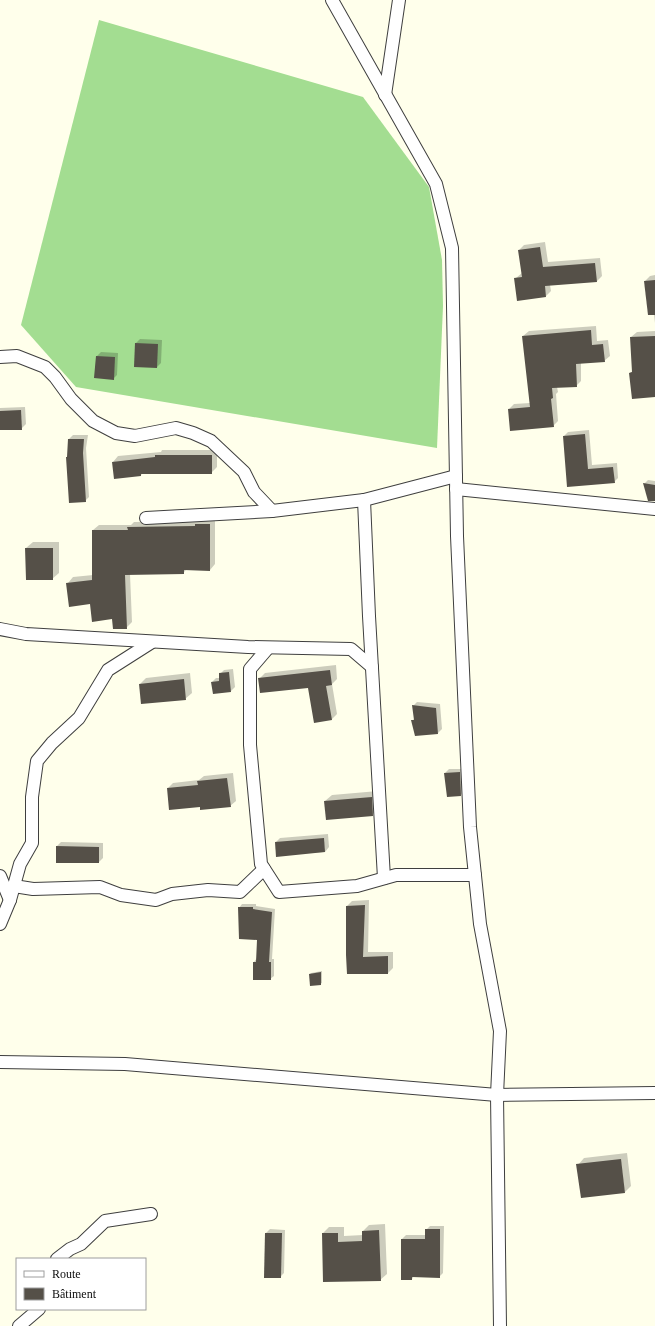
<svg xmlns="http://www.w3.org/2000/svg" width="655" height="1326" font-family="'Times New Roman',serif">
  <rect width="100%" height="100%" fill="#ffffeb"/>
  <polygon fill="#a3dd91" points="99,20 363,97 429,187 442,260 443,306 437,448 76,387 21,325"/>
  <g fill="#0003">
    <polygon points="545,242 548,262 600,258 602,276 597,281 550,285 551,291 546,296 516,278 522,273 519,250 524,245"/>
    <polygon points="655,275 655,323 652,298 645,281 650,276"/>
    <polygon points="596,326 597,341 608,340 610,356 604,361 581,363 581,381 576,386 557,387 558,392 556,394 558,421 553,426 509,409 514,404 530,403 523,336 529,331"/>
    <polygon points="655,331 655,396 630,373 633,371 631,337 637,332"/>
    <polygon points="140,339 162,340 161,363 157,367 136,343"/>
    <polygon points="101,352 118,353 117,375 113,379 97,356"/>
    <polygon points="25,407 26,424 21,429 0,429 0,408"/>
    <polygon points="589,430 592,465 617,463 618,478 614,482 568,486 564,436 568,432"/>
    <polygon points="73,435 88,435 86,448 89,497 85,501 68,456 69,439"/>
    <polygon points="162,450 217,450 217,467 211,473 143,473 141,475 113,462 118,456 161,452"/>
    <polygon points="648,480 655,481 655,501 644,484"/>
    <polygon points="215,519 215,564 210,570 186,570 183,573 130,574 132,622 126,628 91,603 68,583 73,577 93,575 93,530 99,525 131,525 134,522 201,521"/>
    <polygon points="33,542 59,542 59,573 52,579 26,548"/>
    <polygon points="336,665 337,679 332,684 337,714 331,720 309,687 259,679 265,673"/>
    <polygon points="233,669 235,687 231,691 212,682 216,678 220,678 220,674 224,670"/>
    <polygon points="190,673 192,693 185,699 142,703 140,684 146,678"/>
    <polygon points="417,702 440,704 442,729 438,733 412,721 415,718 413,706"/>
    <polygon points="449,769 464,769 465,791 461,795 445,773"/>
    <polygon points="233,773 236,801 230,806 201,806 168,788 173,783 199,780 204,776"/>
    <polygon points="378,791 379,808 372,815 325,801 332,795"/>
    <polygon points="328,834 329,847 325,852 277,855 276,842 280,838"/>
    <polygon points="61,842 103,843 103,858 99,862 57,846"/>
    <polygon points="369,900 368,952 393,952 393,968 388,973 348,973 347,906 352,901"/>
    <polygon points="242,904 256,904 256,906 275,909 272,959 274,959 274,976 270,979 254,962 257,958 258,939 239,908"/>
    <polygon points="322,971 322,983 320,984 310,974 311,973"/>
    <polygon points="627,1153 631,1186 625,1192 578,1165 584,1158"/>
    <polygon points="385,1224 387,1274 380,1280 323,1233 329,1227 344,1227 344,1236 363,1235 363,1231 369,1225"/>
    <polygon points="430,1226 444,1226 443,1273 439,1277 414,1276 412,1279 402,1239 406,1235 426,1235 426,1230"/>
    <polygon points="270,1229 285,1230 284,1273 280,1277 266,1233"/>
  </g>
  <g fill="#555048">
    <polygon points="540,247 543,267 595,263 597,282 545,286 546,297 517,301 514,278 522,277 518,250"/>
    <polygon points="655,280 655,315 648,315 644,281"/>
    <polygon points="591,330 592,345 603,344 605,362 576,364 577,387 552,388 553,398 551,399 554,427 510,431 508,409 530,407 522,336"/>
    <polygon points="655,336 655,397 632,399 629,373 632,372 630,337"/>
    <polygon points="135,343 158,344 157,368 134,367"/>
    <polygon points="96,356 115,357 114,380 94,378"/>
    <polygon points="21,410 22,430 0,430 0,411"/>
    <polygon points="585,434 588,469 613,467 615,483 567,487 563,436"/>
    <polygon points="68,439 84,439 83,453 86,502 69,503 66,457 67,457"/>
    <polygon points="155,455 212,455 212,474 141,474 141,476 114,479 112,462 155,457"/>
    <polygon points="643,483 655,485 655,501 648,501"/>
    <polygon points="195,524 210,524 210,571 184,570 184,574 125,575 127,629 113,629 112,619 92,622 90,604 69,607 66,583 92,580 92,530 128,530 127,527 195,526"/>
    <polygon points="25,548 53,548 53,580 26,580"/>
    <polygon points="330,670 332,685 326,686 332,720 314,723 308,688 260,693 258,678"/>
    <polygon points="229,672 231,692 213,694 211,682 219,681 219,673"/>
    <polygon points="184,679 186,700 141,704 139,684"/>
    <polygon points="412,705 436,708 438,734 415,736 411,720 414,720"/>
    <polygon points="460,772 461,796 447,797 444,773"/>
    <polygon points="227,778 231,807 200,810 200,807 169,810 167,788 198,785 197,781"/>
    <polygon points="372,797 373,816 326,820 324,801"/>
    <polygon points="324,838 325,852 276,857 275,842"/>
    <polygon points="56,846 99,847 99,863 56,863"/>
    <polygon points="365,905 363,957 388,956 388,974 347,974 346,955 346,906"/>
    <polygon points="238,907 253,907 253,909 272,912 269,962 271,962 271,980 253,980 253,962 256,962 257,940 239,939"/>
    <polygon points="321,972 321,985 310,986 309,974"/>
    <polygon points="621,1159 625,1193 581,1198 576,1164"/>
    <polygon points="425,1229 440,1229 440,1278 412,1277 412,1280 401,1280 401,1239 425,1239"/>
    <polygon points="379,1230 381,1281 323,1282 322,1233 338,1233 338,1242 362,1241 362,1231"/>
    <polygon points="265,1233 282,1233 281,1278 264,1278"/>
  </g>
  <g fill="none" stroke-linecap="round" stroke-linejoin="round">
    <defs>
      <g id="street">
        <polyline points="332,0 436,184 452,248 457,536 470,827 480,924 500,1031 497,1095 500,1326"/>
        <polyline points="385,95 399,0"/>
        <polyline points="0,357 17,356 45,367 55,377 71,399 93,421 116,433 135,436 176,428 193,433 211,441 244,472 254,492 272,511"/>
        <polyline points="456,489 655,509"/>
        <polyline points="364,500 369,616 384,878"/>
        <polyline points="146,518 272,511 364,500 456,476"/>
        <polyline points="0,629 26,634 248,647 351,649 372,667"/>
        <polyline points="268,648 250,669 250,745 261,864 279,892 357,886 396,875 475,875"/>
        <polyline points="0,876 10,900"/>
        <polyline points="14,886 33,889 100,887 121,895 156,900 172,894 208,890 240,892 264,869"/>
        <polyline points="0,924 10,900 20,864 32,843 32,797 37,761 52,743 79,718 108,670 152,642"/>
        <polyline points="0,1062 125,1064 497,1095 655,1093"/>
        <polyline points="57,1259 70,1249 81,1244 105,1221 151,1214"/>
        <polyline points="19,1326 39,1309"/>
      </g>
    </defs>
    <use href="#street" stroke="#3f3f3f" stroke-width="14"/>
    <use href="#street" stroke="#fff" stroke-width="12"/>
  </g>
  <rect x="16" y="1258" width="130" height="52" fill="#ffffff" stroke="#9e9e9e"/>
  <rect x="24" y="1271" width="20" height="6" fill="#ffffff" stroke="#9e9e9e"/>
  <text x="52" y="1278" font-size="12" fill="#0c0c0c">Route</text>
  <rect x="24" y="1288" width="20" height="12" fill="#555048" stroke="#9e9e9e"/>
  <text x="52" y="1298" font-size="12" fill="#0c0c0c">Bâtiment</text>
</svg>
